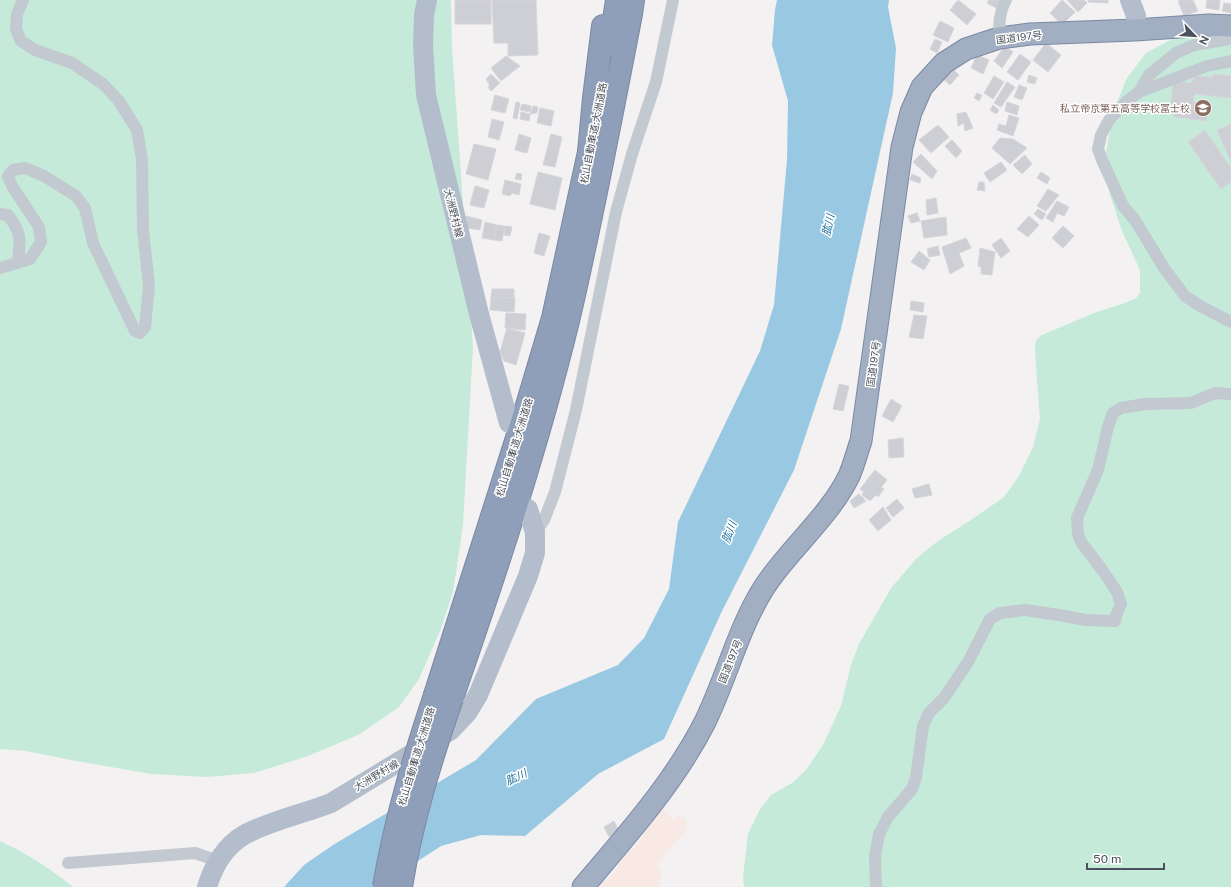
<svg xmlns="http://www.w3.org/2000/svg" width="1231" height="887" font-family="'Public Sans','Noto Sans JP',sans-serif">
  <rect width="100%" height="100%" fill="#f3f1f1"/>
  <polygon fill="#f8e9e5" points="661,807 673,819 679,816 686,819 686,831 656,865 660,868 661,877 659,885 657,887 593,887 609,878 615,872 620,861 641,840 651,817"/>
  <g fill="#c5ead9">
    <polygon points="0,0 451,0 452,47 473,347 463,525 453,592 440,631 419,679 399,707 360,734 308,756 254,773 207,777 151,774 71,760 26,751 0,749"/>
    <polygon points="1231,31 1231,887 744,887 743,877 748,834 759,811 771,795 792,783 806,770 823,745 841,706 851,665 859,644 891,588 917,558 938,541 974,518 1004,497 1019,476 1033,447 1040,419 1035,352 1035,344 1037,339 1042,335 1094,313 1125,303 1136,298 1140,293 1140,270 1122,231 1110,195 1106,177 1105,159 1112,118 1117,102 1127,78 1146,53 1178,36"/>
    <path d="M0 841C26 853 51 869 73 887H0Z"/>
  </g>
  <polygon fill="#98c8e2" points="777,0 889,0 888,7 896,48 893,93 841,329 794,470 722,611 664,739 598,774 525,836 481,835 441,846 378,887 284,887 304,865 333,845 476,760 536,699 618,665 644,638 669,589 678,522 760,351 774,305 787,160 788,101 772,45 775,10"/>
  <g fill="#cecfd4" stroke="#d5d6db">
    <rect x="455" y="0" width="36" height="24"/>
    <polygon points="492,0 536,0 538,55 508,56 508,43 494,43"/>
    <polygon points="958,0 976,14 967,25 950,10"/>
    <polygon points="989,0 1000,0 996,8 987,3"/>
    <polygon points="1062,0 1075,12 1062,25 1050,13"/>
    <polygon points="1067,0 1084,0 1087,3 1078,12"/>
    <polygon points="1088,0 1108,0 1108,3 1088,2"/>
    <polygon points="1181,0 1193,0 1198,11 1184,16 1178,1"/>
    <polygon points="1207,0 1220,0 1219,10 1206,8"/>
    <polygon points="1224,3 1231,4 1231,13 1222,11"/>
    <polygon points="940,21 954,28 948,42 933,35"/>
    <polygon points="935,39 942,42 937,53 930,49"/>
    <polygon points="1046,43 1061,55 1048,72 1033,60"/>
    <polygon points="1005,46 1013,52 1002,68 994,61"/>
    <polygon points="1020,54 1031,62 1018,80 1007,72"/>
    <polygon points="977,55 989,60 983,74 971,68"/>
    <polygon points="506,56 520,66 501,81 491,68"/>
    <polygon points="952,68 959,75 950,85 943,79"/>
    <polygon points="491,74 500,83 491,91 488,87 490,86 486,79"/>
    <polygon points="1214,74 1231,76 1231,98 1194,94 1193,102 1208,104 1206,121 1174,117 1176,105 1171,104 1173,81 1191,83 1195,76 1212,77"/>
    <polygon points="1029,75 1037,78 1035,84 1027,82"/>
    <polygon points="994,76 1004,82 993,99 984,93"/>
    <polygon points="1007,82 1015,87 1001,107 994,103"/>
    <polygon points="1019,85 1027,88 1022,100 1014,97"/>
    <polygon points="977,93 982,95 979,101 974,98"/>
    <polygon points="495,95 509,99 505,113 491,110"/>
    <polygon points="516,102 520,103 517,119 513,118"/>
    <polygon points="1007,102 1019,106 1017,115 1005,111"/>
    <polygon points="522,104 531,106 530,112 520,110"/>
    <polygon points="993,105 999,110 996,114 990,110"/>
    <polygon points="533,106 538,107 537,113 530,114"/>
    <polygon points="540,108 554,111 551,126 537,123"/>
    <polygon points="521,112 530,114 529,121 520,119"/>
    <polygon points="966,112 973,128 965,131 964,123 958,126 957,114"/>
    <polygon points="1009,115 1019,118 1013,136 997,130 999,124 1006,126"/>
    <polygon points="492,119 504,122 499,140 488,137"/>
    <polygon points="1231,124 1231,162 1217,130"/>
    <polygon points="938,125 949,137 931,153 919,140"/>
    <polygon points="1205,130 1231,168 1231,182 1221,189 1188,142"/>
    <polygon points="519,134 531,138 527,153 515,150"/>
    <polygon points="551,134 562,137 555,167 543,165"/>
    <polygon points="1000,138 1013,139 1027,148 1010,164 992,148"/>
    <polygon points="952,140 962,151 956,158 945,146"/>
    <polygon points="474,144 496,149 488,180 466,174"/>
    <polygon points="921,154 937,171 932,179 913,162"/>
    <polygon points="1025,155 1032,164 1022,174 1013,165"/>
    <polygon points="1001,162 1007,170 990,182 984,173"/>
    <polygon points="538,172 562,178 555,210 530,204"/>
    <polygon points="1041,172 1050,178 1047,184 1037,178"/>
    <polygon points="517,173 522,174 521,180 515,179"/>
    <polygon points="912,174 921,178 920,183 910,180"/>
    <polygon points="505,180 521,184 519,195 512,193 510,196 502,194"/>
    <polygon points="979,182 984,182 985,191 977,190"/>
    <polygon points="475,186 489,190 484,208 470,205"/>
    <polygon points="1048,189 1059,195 1046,211 1037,206"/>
    <polygon points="936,198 938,213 927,215 926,200"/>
    <polygon points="1057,201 1069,207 1064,216 1057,213 1053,222 1046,218"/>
    <polygon points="1038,209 1046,214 1042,220 1034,214"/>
    <polygon points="917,213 920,221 911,223 908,216"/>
    <polygon points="466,216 482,220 480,230 467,228"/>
    <polygon points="1029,216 1039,225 1028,237 1017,229"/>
    <polygon points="946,217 947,235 924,238 921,221"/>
    <polygon points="485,222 497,225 494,240 482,238"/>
    <polygon points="497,225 505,226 502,241 494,240"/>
    <polygon points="505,226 512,227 510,236 504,235"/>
    <polygon points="1063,226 1074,236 1063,248 1052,238"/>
    <polygon points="539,233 550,236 544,256 534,253"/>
    <polygon points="966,238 971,248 959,253 964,266 950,274 942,247"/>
    <polygon points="1001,238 1010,251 1001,258 992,245"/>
    <polygon points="938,246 940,255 929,257 927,249"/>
    <polygon points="980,248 995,252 992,275 981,274 981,267 978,266"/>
    <polygon points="919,251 930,260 924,270 911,262"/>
    <polygon points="492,289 514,289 514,298 491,297"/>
    <polygon points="491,297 515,298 514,312 490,310"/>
    <polygon points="911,301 924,303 923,312 910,310"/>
    <polygon points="506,313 526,314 525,330 505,328"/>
    <polygon points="914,315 927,316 923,339 909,337"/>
    <polygon points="507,328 525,333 516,365 504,361 500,352"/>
    <polygon points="839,384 849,386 843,411 833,409"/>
    <polygon points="891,399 902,406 893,422 882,416"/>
    <polygon points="903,438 904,457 889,458 888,440"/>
    <polygon points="875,470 887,480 880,489 867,480"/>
    <polygon points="868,479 877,486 884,489 878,497 876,495 870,501 862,495 864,492 860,489"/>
    <polygon points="929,484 932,495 915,498 912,489"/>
    <polygon points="859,494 866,501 854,508 850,501"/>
    <polygon points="897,499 904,508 893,517 886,508"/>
    <polygon points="883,507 891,520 878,531 869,520"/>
    <polygon points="614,821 619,831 609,837 604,827"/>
  </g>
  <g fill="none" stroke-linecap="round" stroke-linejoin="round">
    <defs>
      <path id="trunk" d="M583 887C627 835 674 783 705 722 727 677 738 628 765 586 790 548 829 517 849 476 854 465 857 452 861 441L902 147 911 112 922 87 944 63 966 49 999 38 1030 34 1135 30 1209 25 1231 26"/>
      <g id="motorway">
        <polyline points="610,46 617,0"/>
        <polyline points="589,152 594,98 603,26"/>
        <polyline points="435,695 522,422 553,318 589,152"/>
        <path d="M452 698C495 574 537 448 568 321 592 219 611 117 631 14L633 0"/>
      </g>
    </defs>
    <use href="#trunk" stroke="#7a89a5" stroke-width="23"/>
    <use href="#motorway" stroke="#7a89a5" stroke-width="24"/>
    <g stroke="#c3c9d0" stroke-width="12">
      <path d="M999 38C999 25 999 12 1006 0"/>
      <polyline points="1231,61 1207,66 1139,92 1126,102 1109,120 1101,135 1098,149 1102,160 1123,206 1135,220 1164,268 1185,296 1200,306 1231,322"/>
      <polyline points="1139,92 1149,75 1176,53 1194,45 1231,39"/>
      <path d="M0 214 8 215C23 236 20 239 18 263"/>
      <polyline points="0,268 30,259 41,242 39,227 12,186 8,176 13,170 25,168 44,176 76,196 85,208 93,243 135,331 140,333 145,327 149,286 143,230 142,159 137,130 119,101 103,84 72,63 35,50 21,41 16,29 17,14 23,0"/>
      <polyline points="535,533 544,520 555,492 576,410 616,212 632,154 656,82 673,0"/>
      <polyline points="68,863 195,853 218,861"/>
      <polyline points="876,887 875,856 879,834 888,817 912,789 916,778 923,726 929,713 944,698 968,662 990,619 1000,613 1025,610 1065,616 1085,620 1115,621 1116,616 1121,604 1117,592 1103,571 1081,542 1078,534 1077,518 1098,470 1108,427 1113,413 1121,408 1145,404 1191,403 1215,393 1231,394"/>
    </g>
    <g stroke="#b4bdcc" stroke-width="20">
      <polyline points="427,0 424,15 423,45 426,95 479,314 509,423"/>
      <polyline points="1130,0 1136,16 1135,30"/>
      <path d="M207 887C213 867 225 846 244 835 269 821 303 814 331 803L451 730 467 713 478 695 528 576 535 553V533L528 509"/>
    </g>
    <use href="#trunk" stroke="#a2aec2" stroke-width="21"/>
    <use href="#motorway" stroke="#8f9eb9" stroke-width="22"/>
    <defs>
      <g id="motorway-bridge">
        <path d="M384 887C395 821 414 758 435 695"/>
        <path d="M401 887C411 823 431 759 452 698"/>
      </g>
    </defs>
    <use href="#motorway-bridge" stroke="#7a89a5" stroke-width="24" stroke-linecap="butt"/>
    <use href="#motorway-bridge" stroke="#8f9eb9" stroke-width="22"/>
  </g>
  <defs>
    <symbol id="school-disc" viewBox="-11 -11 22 22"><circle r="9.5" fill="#8d6e63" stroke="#fff"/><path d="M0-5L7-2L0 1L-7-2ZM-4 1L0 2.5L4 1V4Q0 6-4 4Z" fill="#fff"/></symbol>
  </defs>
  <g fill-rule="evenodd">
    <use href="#school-disc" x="1193" y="98" width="20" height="20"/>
  </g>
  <g text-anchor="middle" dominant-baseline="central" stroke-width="3" stroke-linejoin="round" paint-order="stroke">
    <g font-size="10" fill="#4b515c" stroke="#fff">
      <text transform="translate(1019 37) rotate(-7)">国道197号</text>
      <text transform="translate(593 133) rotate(-79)">松山自動車道;大洲道路</text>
      <text transform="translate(454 213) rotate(76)">大洲野村線</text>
      <text transform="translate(873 364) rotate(-82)">国道197号</text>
      <text transform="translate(514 447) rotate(-73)">松山自動車道;大洲道路</text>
      <text transform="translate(730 661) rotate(-68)">国道197号</text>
      <text transform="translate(416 756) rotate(-73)">松山自動車道;大洲道路</text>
      <text transform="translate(376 775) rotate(-31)">大洲野村線</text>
    </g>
    <g font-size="10" fill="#785e54" stroke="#fff" text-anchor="end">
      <text x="1190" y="108">私立帝京第五高等学校冨士校</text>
    </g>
    <g font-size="11" font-style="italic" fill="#1f709b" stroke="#fff">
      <text transform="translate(828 225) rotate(-77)">肱川</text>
      <text transform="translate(729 532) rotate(-69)">肱川</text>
      <text transform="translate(516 777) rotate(-25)">肱川</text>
    </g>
  </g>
  <g transform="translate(1195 36) rotate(115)" stroke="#ffffff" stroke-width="3" paint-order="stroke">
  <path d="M0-3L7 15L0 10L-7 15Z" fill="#4b515c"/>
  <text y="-6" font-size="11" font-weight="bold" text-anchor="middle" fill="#4b515c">N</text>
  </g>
  <path d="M1087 863v6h77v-6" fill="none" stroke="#4b515c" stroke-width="2"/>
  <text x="1093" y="863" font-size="12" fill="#4b515c" stroke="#ffffff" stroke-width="3" paint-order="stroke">50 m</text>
</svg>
